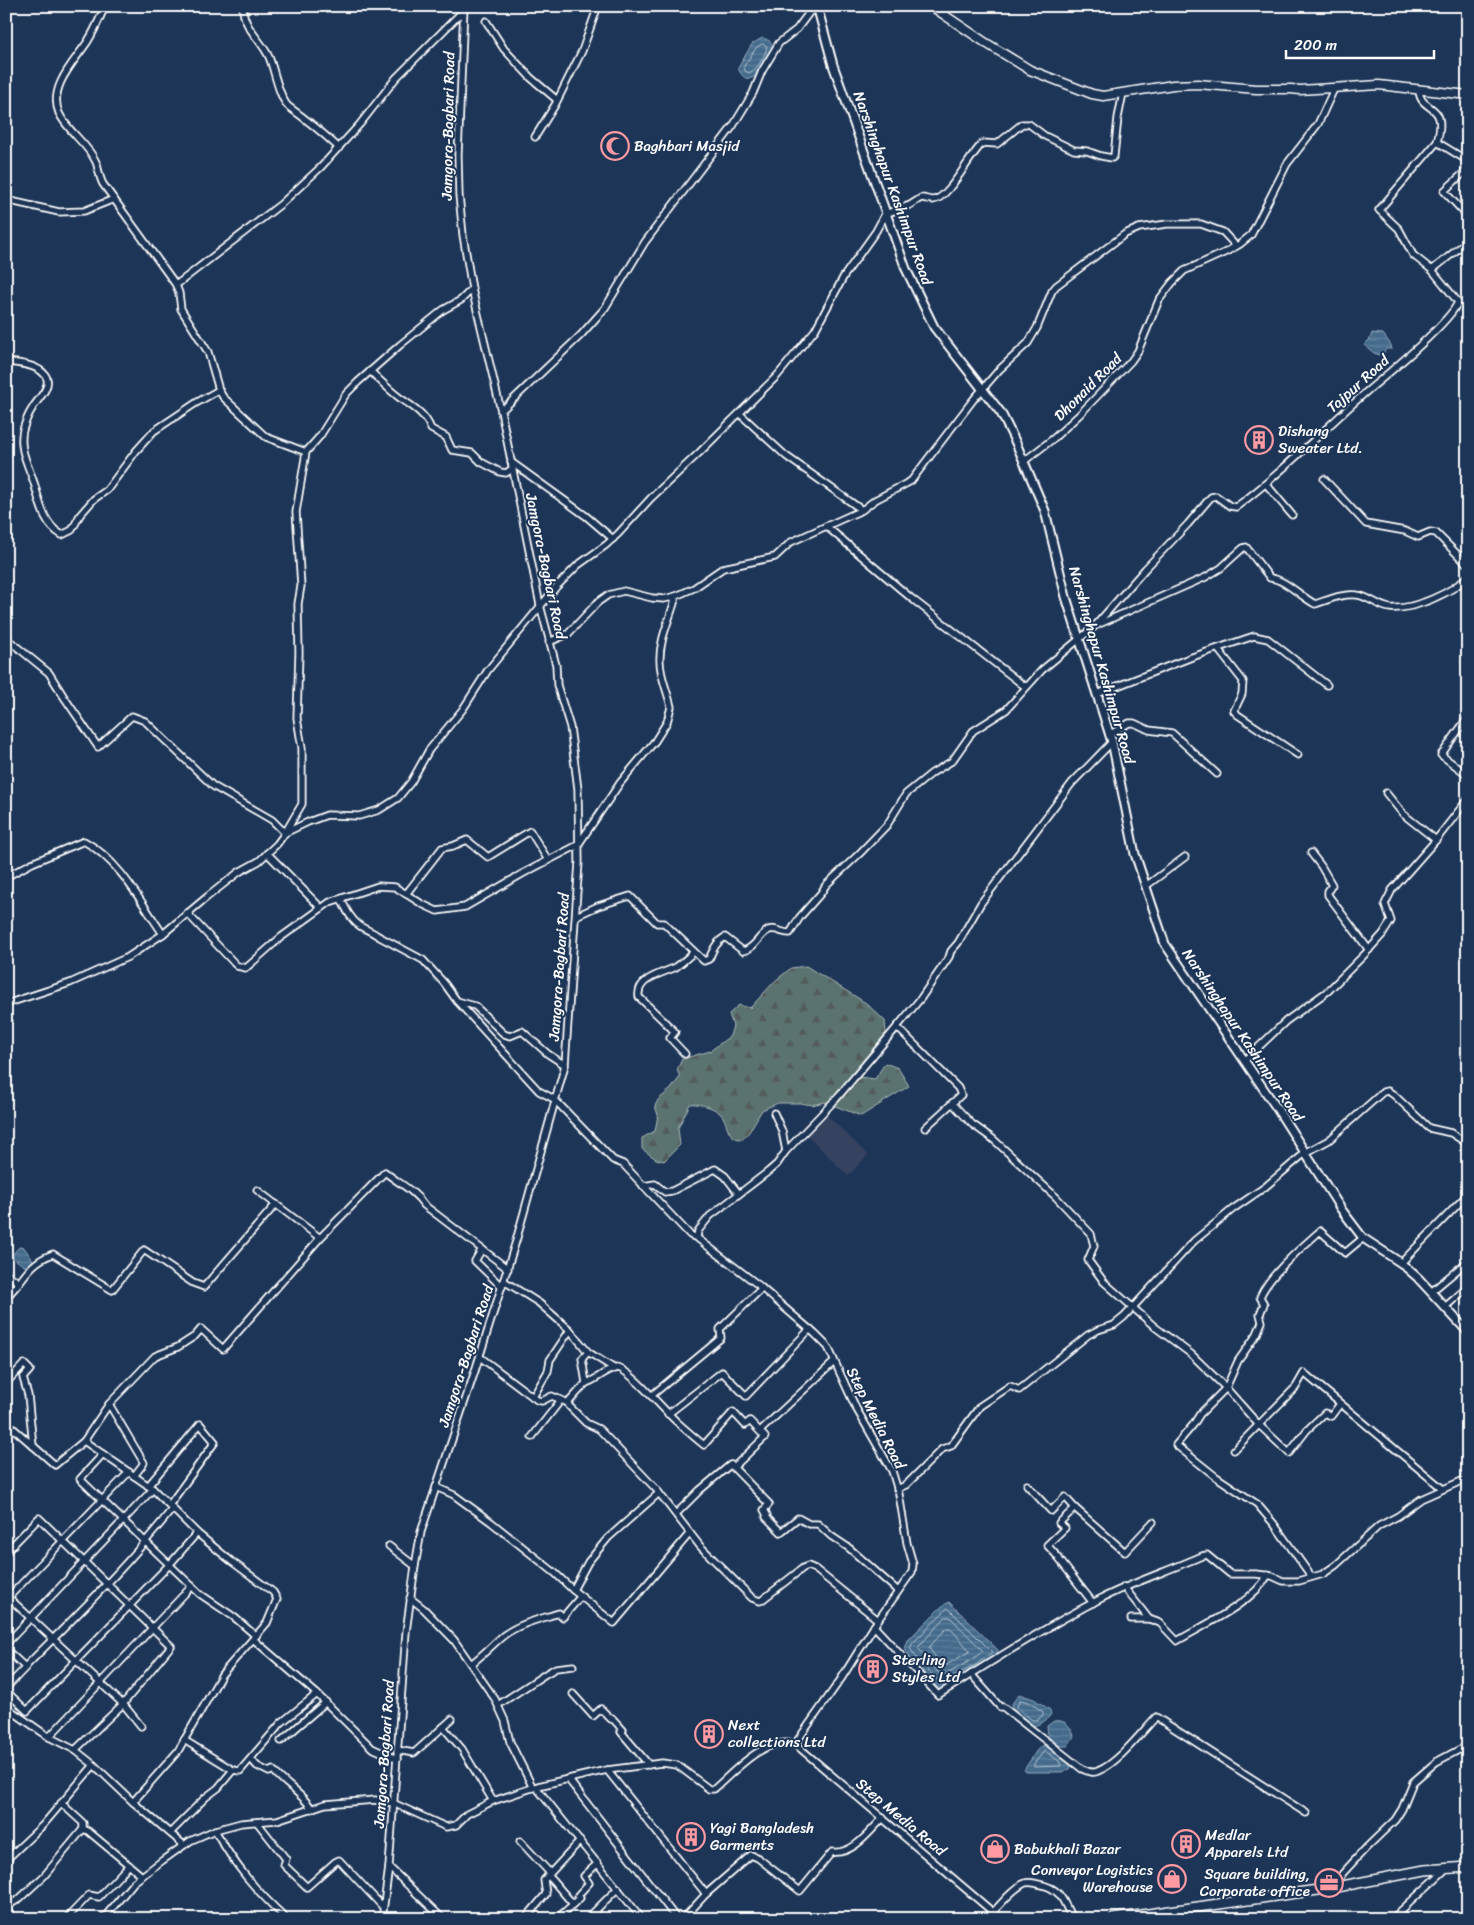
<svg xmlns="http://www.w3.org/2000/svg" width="1474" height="1925" font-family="Sriracha,sans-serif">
  <defs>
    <pattern id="forest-firs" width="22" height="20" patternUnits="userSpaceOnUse" patternTransform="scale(1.25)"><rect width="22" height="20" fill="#5a736f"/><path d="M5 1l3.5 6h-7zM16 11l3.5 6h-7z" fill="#525c5a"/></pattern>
    <pattern id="water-rules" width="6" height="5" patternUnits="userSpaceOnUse" patternTransform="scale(1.25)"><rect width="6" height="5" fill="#446b8c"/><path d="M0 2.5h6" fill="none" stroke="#60819d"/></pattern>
  </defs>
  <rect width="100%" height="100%" fill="#1d3557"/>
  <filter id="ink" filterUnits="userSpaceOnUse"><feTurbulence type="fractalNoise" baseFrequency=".02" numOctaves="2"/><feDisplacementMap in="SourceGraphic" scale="10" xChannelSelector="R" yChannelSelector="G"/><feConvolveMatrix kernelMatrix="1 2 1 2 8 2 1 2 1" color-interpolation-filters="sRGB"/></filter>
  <g filter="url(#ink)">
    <polygon fill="#344361" points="821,1109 868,1155 848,1176 801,1129"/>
    <path fill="url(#forest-firs)" stroke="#acb9b7" d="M806 966 866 1003 885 1021 886 1033 850 1076 875 1079 885 1063 898 1068 909 1086 861 1116 825 1102 812 1105 800 1103H778L762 1110 749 1132 743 1139C728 1140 728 1126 723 1117 718 1108 700 1103 690 1104L678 1128 680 1145 664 1161 656 1159 642 1149V1138L655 1131 658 1115 655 1106 658 1100 671 1089 680 1077 677 1070 682 1059 710 1051 730 1036 733 1026 729 1014 739 1005 750 1008 775 981 791 968Z"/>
    <g fill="url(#water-rules)" stroke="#8fa6ba">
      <path d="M762 38C766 39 770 40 772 44 775 53 750 99 738 68L752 44Z"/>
      <polygon points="1372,333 1383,334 1391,345 1392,349 1386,349 1383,354 1379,355 1374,353 1364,345 1370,339"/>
      <polygon points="23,1246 33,1260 32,1264 27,1268 13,1258 13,1254 19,1247"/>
      <polygon points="949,1602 998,1650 997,1656 944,1689 936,1687 928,1680 921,1668 908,1655 905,1648 908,1640 941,1607"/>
      <path d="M1019 1694 1034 1699 1050 1710 1051 1714C1047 1721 1039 1725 1032 1726 1024 1720 1014 1714 1011 1705Z"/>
      <path d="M1054 1721C1065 1719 1071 1726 1074 1736L1068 1746H1060L1048 1736 1047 1726Z"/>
      <polygon points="1044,1745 1062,1757 1071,1766 1070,1769 1062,1772 1026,1772 1024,1770 1037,1750"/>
    </g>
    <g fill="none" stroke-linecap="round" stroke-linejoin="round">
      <g stroke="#b4c4d1" stroke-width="1">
        <path d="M762 44 767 46C766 55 757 70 749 73L745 71 744 66 756 48Z"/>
        <path d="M948 1608 992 1652 977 1664 942 1683C937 1682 912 1653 910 1648L913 1643Z"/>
        <polygon points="946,1617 950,1617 983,1651 973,1659 942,1677 918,1648"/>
        <polygon points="947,1628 950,1628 970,1651 943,1667 929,1648"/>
        <polygon points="1021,1700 1031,1703 1043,1712 1043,1715 1037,1720 1032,1720 1017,1707"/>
        <polygon points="1045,1751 1059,1761 1061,1766 1034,1767 1034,1764"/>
      </g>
      <defs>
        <g id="minor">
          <path d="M105 6C100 18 95 30 88 41 75 61 48 87 59 113 67 131 88 144 96 162 99 169 99 177 103 184L176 285 179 293 181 309 208 352 219 390 223 397 266 437 306 452"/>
          <path d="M243 6C242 27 261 39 269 57 274 68 279 99 289 107 306 119 323 133 339 148"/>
          <polyline points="486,21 504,49 531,78 557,100"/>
          <path d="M1419 90C1420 114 1449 100 1437 142L1468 161"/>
          <polyline points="535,137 555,105 582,51 598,6"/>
          <polyline points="1468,169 1444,191 1468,217"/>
          <polyline points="6,200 59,212 84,211 114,199"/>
          <polyline points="1432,270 1413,255 1399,229 1379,210 1437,142"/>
          <polyline points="176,285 281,204 321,167 360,124 396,78 464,10"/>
          <path d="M6 362C18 363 43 365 47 379 50 389 36 401 32 409 28 415 25 423 23 430 18 450 30 468 35 486 40 504 44 525 62 535L72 530 80 515 94 499 107 490 136 451 154 431 196 403 219 390"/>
          <path d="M370 371C380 380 389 390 400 398 413 407 425 413 431 429L446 437 452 450 472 453 481 462 500 472 506 473 512 469"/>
          <polyline points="501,411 581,335 605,308 645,242 733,126 753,93 762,71 779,43 797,29 814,6"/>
          <polyline points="740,414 786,456 862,510"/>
          <polyline points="511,462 586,516 613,539"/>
          <polyline points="1023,462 1054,438 1079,415 1131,361 1138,351 1159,300 1172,283 1184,271 1226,252 1240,244 1251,235 1287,164 1318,124 1334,89"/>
          <polyline points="1324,479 1366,524 1405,531 1418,537 1430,532 1436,533 1468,565"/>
          <polyline points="1266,484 1292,515"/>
          <polyline points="826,526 911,598 1023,685 1027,686"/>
          <path d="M1097 625 1206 577 1221 568 1243 548 1246 547 1270 578C1285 579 1301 597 1315 604 1328 600 1343 593 1357 595 1368 596 1379 607 1390 608 1414 610 1452 593 1468 576"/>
          <path d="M6 638 49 673 64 697 98 747 132 716 145 721 213 786 272 820 285 833 308 822 327 815 359 816 379 810 398 798 411 782 429 750 463 709 488 670 557 586 578 565 606 545 618 534 651 498 700 452 777 376 815 330 844 276 876 231 885 214 910 205 921 198C925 198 929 200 933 200 949 199 970 154 983 143L997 144 1022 124H1029L1045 136 1074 150 1087 151 1101 156 1112 158 1114 156 1118 118 1123 93"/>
          <polyline points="549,642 568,634 598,602 608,595 624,591 652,598 664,599 676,596 694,588 723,568 775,557 791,542 862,510 875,500 911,481 973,400 999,370 1028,343 1037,328 1052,291 1056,286 1125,234 1139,228 1167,224 1201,224 1223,232 1236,246"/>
          <polyline points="1218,649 1243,681 1242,694 1234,711 1238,715 1298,755"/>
          <polyline points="1097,694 1192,657 1254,636 1268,639 1327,685"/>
          <polyline points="1468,717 1441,755 1468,775"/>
          <polyline points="1109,735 1129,723 1134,723 1149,730 1172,733 1217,774"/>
          <polyline points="1386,793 1403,814 1436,840"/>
          <polyline points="267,853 321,908"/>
          <polyline points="1311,853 1321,866 1332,885 1328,891 1328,895 1369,950"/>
          <path d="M6 877 32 863 84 841C120 861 140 901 163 934"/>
          <polyline points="1146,886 1185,857"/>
          <polyline points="406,894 442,848 453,846 467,840 488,857 530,831 548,860"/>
          <path d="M341 899C346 909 351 920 360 926 366 930 372 931 378 936L423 960 444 983 457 1001 475 1006 504 1034 510 1036 522 1031 548 1054 565 1065"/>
          <path d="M187 913 237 966 246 968 280 938 330 902 378 886 395 887 422 904 437 911 465 907 522 874 578 845 620 783 655 741 667 722 671 707C668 692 660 677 660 661 659 639 671 617 676 596"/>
          <path d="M576 916 598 906 630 896 657 923H664L704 961 709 959C713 950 716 942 725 937L743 951C754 949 758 937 767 931 775 926 782 934 790 933L800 917 821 893 826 885 859 854 887 825 906 794 932 773 952 761 973 731 1006 710 1042 670 1095 626 1145 569 1188 524 1211 497 1216 496 1230 506 1236 507C1282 473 1322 431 1365 393 1385 376 1450 323 1458 302L1432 270 1468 241"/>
          <polyline points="457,1001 539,1091 554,1099 613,1160 623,1164 690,1235 697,1238 757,1284 815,1334 828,1347 856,1408 892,1471 899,1494 907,1543 913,1564 912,1572 878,1620 841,1679 795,1744 1001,1919"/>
          <polyline points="6,1004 70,983 128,957 163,934 207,897 239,872 259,861 277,844 285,833 302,804 302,748 297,718 299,653 298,604 301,586 296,512 306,452 320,436 346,394 358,382 400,345 443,310 461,300 472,289"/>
          <polyline points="897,1027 958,1088 961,1095 925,1128"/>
          <path d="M685 1054 670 1038 675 1032 639 997C636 978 664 973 676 967 682 963 688 957 694 952"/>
          <polyline points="1244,1061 1286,1021 1328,991 1365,954 1383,934 1391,921 1385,904 1392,890 1436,840 1468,799"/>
          <polyline points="952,1103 972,1124 993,1139 1056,1197 1091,1234 1094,1246 1088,1260 1104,1282 1155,1327 1191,1354 1226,1388 1258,1424 1289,1453 1307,1430 1325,1413 1331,1416 1340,1404"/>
          <polyline points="786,1151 836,1099 897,1027 921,998 949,957 951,951 958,943 981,903 1072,783 1112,742"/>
          <polyline points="643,1186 655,1184 665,1192 672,1191 715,1169 725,1176 739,1194"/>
          <path d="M257 1190 320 1238 385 1172C398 1183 414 1190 424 1205L508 1269"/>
          <polyline points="697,1238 698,1231 710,1216 769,1171 777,1164 786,1151 782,1131 774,1113"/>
          <polyline points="482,1249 475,1261 502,1287"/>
          <polyline points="1401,1263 1468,1194"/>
          <polyline points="6,1273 19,1283 6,1298"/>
          <polyline points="504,1281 539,1303 570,1330 588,1352 582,1359 586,1383 568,1403 569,1406 586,1423 599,1429 656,1489 700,1546 752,1598 760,1601 762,1600 803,1568 808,1566 815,1569 878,1620"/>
          <path d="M19 1283C29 1269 36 1260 53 1254L112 1290 144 1250 193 1283 204 1287 276 1204"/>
          <polyline points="1431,1292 1468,1261"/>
          <polyline points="1445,1307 1468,1287"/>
          <polyline points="588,1352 615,1369"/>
          <polyline points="480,1357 537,1400 542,1401 552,1396 568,1403"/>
          <polyline points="6,1383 24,1364 30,1370 23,1378 28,1395 33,1446"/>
          <path d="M586 1383C597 1380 606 1369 617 1368 629 1368 666 1413 677 1422 686 1430 695 1438 704 1445L733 1412 745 1425 750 1421 765 1437 735 1466 730 1465 700 1490 676 1514"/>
          <polyline points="651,1396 721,1338 720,1329 762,1288"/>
          <polyline points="533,1397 548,1371 550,1360 570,1330"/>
          <polyline points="109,1404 144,1463 134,1476"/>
          <polyline points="668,1414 722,1372 746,1396 810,1329"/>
          <polyline points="6,1422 55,1465 84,1441 153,1489 197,1533 231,1561 273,1592 277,1599 267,1623 222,1674 178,1751 133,1802"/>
          <polyline points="760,1431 834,1362"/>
          <polyline points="532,1437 561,1400"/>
          <polyline points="84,1441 109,1404 155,1356 178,1347 195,1336 201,1329 223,1349 320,1238"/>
          <polyline points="1234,1450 1296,1387 1304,1373 1443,1489"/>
          <polyline points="103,1454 80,1479 200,1594 234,1617 256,1636"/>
          <polyline points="731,1465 769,1504 764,1510 767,1515 766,1517 781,1532 798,1518 809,1524 818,1524 831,1536 849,1548 898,1591"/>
          <polyline points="1027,1485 1051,1511 1065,1497 1075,1508"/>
          <polyline points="148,1486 200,1424 215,1442 170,1504"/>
          <polyline points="436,1487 454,1495 491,1522 555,1573 573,1590 588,1562 608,1538 659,1493"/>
          <polyline points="897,1489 906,1485 942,1449 951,1446 980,1406 1010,1386 1019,1390 1088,1335 1098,1330 1114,1325 1124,1317 1194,1241 1233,1209 1265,1187 1305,1153 1329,1140 1383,1092 1388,1091 1394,1095 1429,1128 1451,1133 1468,1144"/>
          <polyline points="389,1546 415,1566"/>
          <polyline points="6,1552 39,1518 171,1646 123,1704 75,1750"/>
          <path d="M1311 1576 1274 1524 1257 1504 1215 1476 1176 1445 1193 1425 1200 1414 1226 1388 1238 1361 1257 1334 1262 1322 1260 1314 1264 1304 1260 1297C1270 1274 1301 1248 1320 1231L1345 1253 1363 1238"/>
          <path d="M1124 1587 1149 1619 1160 1623 1177 1641C1204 1625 1253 1603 1268 1575"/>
          <polyline points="573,1590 614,1623 690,1533"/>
          <path d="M6 1595 53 1639C95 1597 136 1555 173 1508"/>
          <polyline points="410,1598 424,1609 454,1640 495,1699 505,1721 510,1742 533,1788"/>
          <polyline points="6,1600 129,1472"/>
          <polyline points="1093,1603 1059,1559 1059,1558 1047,1545 1065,1528 1059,1523 1075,1508 1125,1552 1153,1522"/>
          <polyline points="1131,1619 1149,1619"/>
          <path d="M874 1626 938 1695C991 1662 1044 1628 1100 1599 1133 1582 1168 1571 1202 1556L1207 1555 1230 1574H1256L1272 1576 1283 1581H1299L1323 1574 1336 1565 1379 1526 1398 1516 1421 1499 1468 1478"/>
          <polyline points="253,1639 317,1694 372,1748 397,1759"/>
          <polyline points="6,1644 153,1489"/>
          <polyline points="6,1655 11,1654 25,1667 53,1639 124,1705 141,1726"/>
          <path d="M471 1664C483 1655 493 1644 504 1635 521 1623 540 1619 559 1613L563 1617 581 1596"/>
          <path d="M971 1674 1000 1707H1003L1082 1769C1088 1771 1092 1774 1098 1771 1118 1763 1141 1733 1156 1717L1306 1813"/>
          <polyline points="6,1688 26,1667"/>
          <polyline points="6,1691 27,1711 170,1564 197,1533"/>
          <polyline points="573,1694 593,1716 601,1709 611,1719 612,1718 623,1730 621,1732 649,1765"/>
          <polyline points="498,1705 547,1673 556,1668 573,1666"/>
          <polyline points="6,1707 49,1737 75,1750 94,1765 43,1825 6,1860"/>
          <polyline points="443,1727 462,1749 493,1801"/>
          <polyline points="49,1737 192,1586"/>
          <polyline points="184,1740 233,1770"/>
          <polyline points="281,1741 326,1702"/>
          <polyline points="397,1750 414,1753 452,1719"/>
          <path d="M251 1759 257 1766 269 1772 273 1770C285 1785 302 1793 312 1809"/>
          <polyline points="94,1765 133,1802 184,1845"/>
          <polyline points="568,1779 677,1919"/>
          <polyline points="536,1787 642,1919"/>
          <polyline points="61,1803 83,1823 83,1829"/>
          <polyline points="257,1822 286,1859 284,1865 307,1887 335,1862 339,1860 383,1907"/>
          <path d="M215 1830C235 1866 256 1891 287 1919"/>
          <polyline points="170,1833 206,1797 218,1788 233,1770 240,1771 281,1723 317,1694"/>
          <polyline points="520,1841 550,1873"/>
          <polyline points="389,1867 443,1919"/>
          <polyline points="548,1875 573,1904"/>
          <polyline points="1332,1888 1343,1873 1366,1848 1395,1820 1402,1809 1413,1782 1436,1762 1468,1745"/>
          <path d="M706 1894 751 1855 758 1858 800 1891 832 1852C853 1855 870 1831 883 1818"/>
          <polyline points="6,1907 19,1899 44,1876 83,1829 88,1831 142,1876"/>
          <path d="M994 1911C1002 1903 1012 1890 1023 1884 1028 1881 1033 1883 1038 1884 1061 1888 1063 1900 1072 1919"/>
          <polyline points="66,1919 89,1895 99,1897 129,1865"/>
          <polyline points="103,1919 134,1882 163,1860 190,1841 215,1830 241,1823 277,1820 325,1804 375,1800 393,1803 446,1827 456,1825 467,1814 493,1801 538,1786 607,1770"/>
          <polyline points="382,1919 389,1867 406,1632 415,1566 421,1532 475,1371 516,1241 565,1065 579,862 578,789 570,727 557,685 556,665 540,605 501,411 472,289 463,235 459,195 458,155 464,6"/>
          <polyline points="525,1919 546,1894 544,1880 580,1841"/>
          <polyline points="565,1919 561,1915 580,1898 578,1895 589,1883 584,1876 598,1863"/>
          <polyline points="587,1919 618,1888"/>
          <path d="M683 1919 706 1894 607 1770 662 1763 677 1765 709 1789H714C736 1770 763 1737 795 1744"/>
          <polyline points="1392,1919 1446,1869"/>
        </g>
        <polyline id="tertiary" points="817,6 833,65 906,269 934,327 1001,413 1016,443 1045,511 1066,597 1112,742 1135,854 1165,944 1276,1107 1341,1209 1363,1238 1401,1263 1418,1278 1468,1332"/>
        <polyline id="secondary" points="931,6 986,43 1030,70 1092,94 1103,96 1173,85 1198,84 1256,89 1291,89 1300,90 1379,85 1468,95"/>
        <polyline id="trunk" points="1113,1919 1332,1888 1425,1870 1468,1867"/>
      </defs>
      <use href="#minor" stroke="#fff" stroke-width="9"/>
      <use href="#tertiary" stroke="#fff" stroke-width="11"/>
      <use href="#secondary" stroke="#fff" stroke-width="11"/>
      <use href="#trunk" stroke="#fff" stroke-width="12"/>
      <use href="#minor" stroke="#1d3557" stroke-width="5.5"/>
      <use href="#tertiary" stroke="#1d3557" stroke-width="7"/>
      <use href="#secondary" stroke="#1d3557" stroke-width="8"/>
      <use href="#trunk" stroke="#1d3557" stroke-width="9"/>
    </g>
  </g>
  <defs>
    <symbol id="mosque-ring" viewBox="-11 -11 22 22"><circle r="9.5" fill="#1d3557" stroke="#ff9aa2" stroke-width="1.5"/><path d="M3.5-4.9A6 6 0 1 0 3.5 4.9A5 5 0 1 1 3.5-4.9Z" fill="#ff9aa2"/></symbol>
    <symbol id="building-ring" viewBox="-11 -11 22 22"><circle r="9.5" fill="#1d3557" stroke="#ff9aa2" stroke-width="1.5"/><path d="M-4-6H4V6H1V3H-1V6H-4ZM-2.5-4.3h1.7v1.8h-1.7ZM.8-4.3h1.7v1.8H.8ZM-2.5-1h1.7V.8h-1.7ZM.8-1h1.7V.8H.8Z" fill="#ff9aa2"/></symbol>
    <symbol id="shop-ring" viewBox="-11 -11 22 22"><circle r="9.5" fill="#1d3557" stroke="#ff9aa2" stroke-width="1.5"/><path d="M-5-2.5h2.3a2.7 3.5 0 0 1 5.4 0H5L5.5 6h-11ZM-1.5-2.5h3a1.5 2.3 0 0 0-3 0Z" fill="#ff9aa2"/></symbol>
    <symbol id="office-ring" viewBox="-11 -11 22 22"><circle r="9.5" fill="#1d3557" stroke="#ff9aa2" stroke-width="1.5"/><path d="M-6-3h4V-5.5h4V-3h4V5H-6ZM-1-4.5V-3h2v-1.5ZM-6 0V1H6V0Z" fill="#ff9aa2"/></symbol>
  </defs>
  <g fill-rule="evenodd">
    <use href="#mosque-ring" x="599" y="130" width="32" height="32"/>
    <use href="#building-ring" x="1243" y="424" width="32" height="32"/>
    <use href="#building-ring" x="857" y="1653" width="32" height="32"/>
    <use href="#building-ring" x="693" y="1718" width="32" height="32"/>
    <use href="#building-ring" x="675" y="1821" width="32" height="32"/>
    <use href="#building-ring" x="1170" y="1828" width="32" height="32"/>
    <use href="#shop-ring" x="979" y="1833" width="32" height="32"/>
    <use href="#shop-ring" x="1156" y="1863" width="32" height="32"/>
    <use href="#office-ring" x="1313" y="1867" width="32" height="32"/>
  </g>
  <g text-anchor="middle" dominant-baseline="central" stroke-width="4" stroke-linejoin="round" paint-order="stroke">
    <g font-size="15" fill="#fff" stroke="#1d3557">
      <text transform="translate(448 126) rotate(-89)">Jamgora-Bagbari Road</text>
      <text transform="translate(893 188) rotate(70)">Narshinghapur Kashimpur Road</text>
      <text transform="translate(1358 384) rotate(-42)">Tajpur Road</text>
      <text transform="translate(1088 387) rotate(-45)">Dhonaid Road</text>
      <text transform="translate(546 566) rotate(78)">Jamgora-Bagbari Road</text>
      <text transform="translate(1102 665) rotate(74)">Narshinghapur Kashimpur Road</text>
      <text transform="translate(559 967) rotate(-86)">Jamgora-Bagbari Road</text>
      <text transform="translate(1243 1035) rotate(56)">Narshinghapur Kashimpur Road</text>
      <text transform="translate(466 1356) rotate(-72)">Jamgora-Bagbari Road</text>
      <text transform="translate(876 1418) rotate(63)">Step Media Road</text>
      <text transform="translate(384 1754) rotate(-86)">Jamgora-Bagbari Road</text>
      <text transform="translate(901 1817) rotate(40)">Step Media Road</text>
    </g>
    <g font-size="15" fill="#fff" stroke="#1d3557" text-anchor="start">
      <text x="634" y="146">Baghbari Masjid</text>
      <text x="1278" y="431">Dishang<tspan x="1278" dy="17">Sweater Ltd.</tspan></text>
      <text x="892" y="1660">Sterling<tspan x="892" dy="17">Styles Ltd</tspan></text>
      <text x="728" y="1725">Next<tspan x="728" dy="17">collections Ltd</tspan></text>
      <text x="710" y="1828">Yagi Bangladesh<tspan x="710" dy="17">Garments</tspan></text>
      <text x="1205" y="1835">Medlar<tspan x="1205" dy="17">Apparels Ltd</tspan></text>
      <text x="1014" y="1849">Babukhali Bazar</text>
      <text x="1153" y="1870" text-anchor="end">Conveyor Logistics<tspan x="1153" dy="17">Warehouse</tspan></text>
      <text x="1310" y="1874" text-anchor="end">Square building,<tspan x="1310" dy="17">Corporate office</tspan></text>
    </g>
  </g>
  <rect width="1474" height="1925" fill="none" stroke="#1d3557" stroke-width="25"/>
  <rect x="12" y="12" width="1449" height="1900" fill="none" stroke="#fff" stroke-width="2" filter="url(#ink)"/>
  <path d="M1286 50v8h148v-8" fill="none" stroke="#ffffff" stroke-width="2.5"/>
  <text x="1294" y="50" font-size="15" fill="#ffffff" stroke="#1d3557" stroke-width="4" paint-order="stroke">200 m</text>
</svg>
